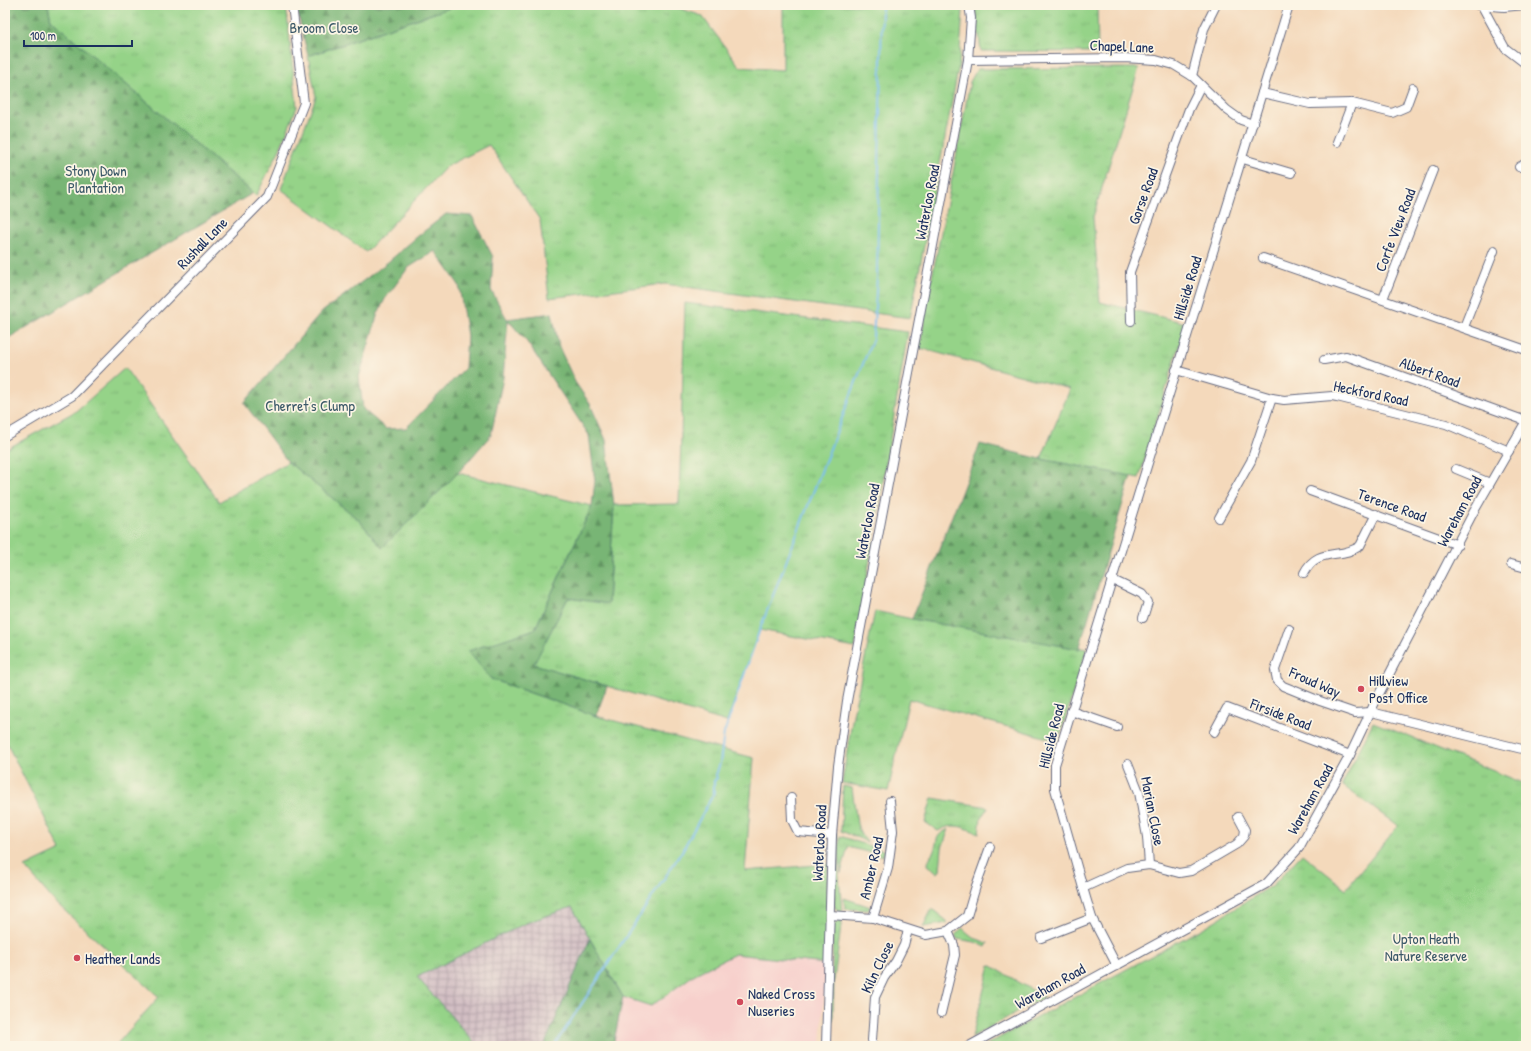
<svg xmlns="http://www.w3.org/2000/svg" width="1531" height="1051" font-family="'Patrick Hand',sans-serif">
  <defs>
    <pattern id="industrial-grid" width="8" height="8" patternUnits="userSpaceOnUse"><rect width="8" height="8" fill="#d2bec3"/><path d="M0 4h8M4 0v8" fill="none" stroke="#aa9ba2"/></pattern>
    <pattern id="grass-tufts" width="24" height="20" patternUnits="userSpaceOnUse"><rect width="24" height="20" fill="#95d388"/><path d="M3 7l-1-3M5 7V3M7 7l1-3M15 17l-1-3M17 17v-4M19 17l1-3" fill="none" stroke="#80b578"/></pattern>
    <pattern id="forest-firs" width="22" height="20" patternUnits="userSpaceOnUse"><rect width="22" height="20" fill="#78b574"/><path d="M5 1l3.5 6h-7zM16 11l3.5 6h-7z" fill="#629462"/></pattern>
  </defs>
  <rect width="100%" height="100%" fill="#fcf5e5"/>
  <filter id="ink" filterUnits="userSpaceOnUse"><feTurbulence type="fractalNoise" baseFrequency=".025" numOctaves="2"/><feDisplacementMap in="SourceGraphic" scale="8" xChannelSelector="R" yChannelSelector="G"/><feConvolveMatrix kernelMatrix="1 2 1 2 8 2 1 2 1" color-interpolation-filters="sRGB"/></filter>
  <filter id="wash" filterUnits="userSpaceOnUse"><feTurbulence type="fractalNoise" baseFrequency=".012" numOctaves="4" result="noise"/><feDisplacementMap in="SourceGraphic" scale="16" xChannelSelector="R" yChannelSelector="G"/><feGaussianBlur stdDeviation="0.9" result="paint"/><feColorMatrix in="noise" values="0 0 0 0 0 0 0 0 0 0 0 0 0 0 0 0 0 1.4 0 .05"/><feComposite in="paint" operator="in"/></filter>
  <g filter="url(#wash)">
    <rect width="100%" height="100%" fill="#f4d9bb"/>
    <polygon fill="#f7d0cc" points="735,954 826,964 821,1046 613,1046 623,997 651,1006 695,974"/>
    <polygon fill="url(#industrial-grid)" points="572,907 590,939 544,1046 477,1046 417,977 526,923"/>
    <g fill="url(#grass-tufts)" stroke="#588173">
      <polygon points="48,5 286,5 297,107 280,149 256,196 51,20"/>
      <polygon points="452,5 670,5 702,16 740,67 783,70 783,5 960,5 963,11 959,65 910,318 665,284 549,298 540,220 489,145 447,166 366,252 281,189 316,97 308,56 452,7"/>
      <polygon points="975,5 1097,5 1098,52 981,51"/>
      <polygon points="1139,68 1093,217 1100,302 1186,323 1139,478 1041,459 1070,389 920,348 928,297 953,173 970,82 977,69"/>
      <polygon points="685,303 908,332 855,648 760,630 727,722 533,664 568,598 608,603 614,505 679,504"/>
      <polygon points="125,368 219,502 288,462 360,520 382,547 458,473 592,506 535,629 469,652 491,679 596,716 754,758 745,871 828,864 826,964 735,954 695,974 651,1006 623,997 572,907 526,923 417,977 477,1046 115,1046 159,997 53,900 25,867 61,850 5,740 5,450 76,411"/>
      <polygon points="875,611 912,619 1087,649 1058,741 909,699 888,791 842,783 853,715"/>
      <polygon points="1373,722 1523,783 1526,787 1526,1046 984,1046 1205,927 1273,885 1302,854 1346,889 1398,826 1342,785"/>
      <polygon points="843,786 852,788 857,824 861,835 868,842 841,831"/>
      <path d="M932 798 988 807 981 818 979 833C963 828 955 821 938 831L925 822Z"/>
      <path d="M949 829 942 848 940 870 938 873 928 865C928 860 930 857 933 853 939 840 933 836 949 829Z"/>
      <polygon points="835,833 837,834 837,854 842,912 835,908 834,903"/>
      <polygon points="840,836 885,851 883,856 848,847 841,873 839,854"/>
      <polygon points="844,898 871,907 868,910 845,909"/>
      <polygon points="932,909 947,921 947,923 923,927"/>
      <polygon points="842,919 834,980 833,1020 831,1020 833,927 835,923"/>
      <polygon points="962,928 974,938 988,943 986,947 975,942 957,939 956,934"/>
      <polygon points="990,965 1044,997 972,1037"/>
    </g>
    <g fill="url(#forest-firs)" stroke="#4a7269" fill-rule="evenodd">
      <polygon points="5,5 48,5 51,20 253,193 5,340"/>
      <polygon points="296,5 452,5 452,7 308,56"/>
      <path d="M446 214 472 216 493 257 491 290 507 319 552 313 559 347 575 382 590 404 606 440 614 505 608 604 568 598 534 664 607 686 596 716 491 679 468 651 535 629 592 506 595 481 589 435 527 342 508 320 503 378 491 435 458 473 382 548 359 520 288 462 244 403 322 312 388 262 418 236ZM435 251 459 285 467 336 465 368 406 428 386 429 363 409 359 377 378 313 385 299 408 268Z"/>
      <polygon points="980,444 1041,459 1131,476 1079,649 912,619"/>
      <polygon points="590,939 623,997 613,1046 544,1046"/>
    </g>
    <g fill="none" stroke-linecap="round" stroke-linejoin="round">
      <polyline stroke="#7abef1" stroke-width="2" points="554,1046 681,853 714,793 714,781 717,778 716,775 720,763 724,733 760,629 873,338 877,277 882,5"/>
    </g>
  </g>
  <g filter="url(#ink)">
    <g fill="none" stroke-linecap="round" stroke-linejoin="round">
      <defs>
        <g id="minor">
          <polyline points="1478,5 1504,7 1525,5"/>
          <polyline points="1482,6 1505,48 1526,64"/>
          <polyline points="968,60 1124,58 1156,60 1174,65 1192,76 1227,110 1241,120 1253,124"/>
          <polyline points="1192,76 1204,29 1216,5"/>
          <polyline points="1262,93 1310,104 1352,103 1392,113 1406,107 1413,88"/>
          <polyline points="1337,142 1352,103"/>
          <polyline points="1243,159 1291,173"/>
          <polyline points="1519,167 1526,163"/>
          <polyline points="1263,258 1526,350"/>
          <polyline points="1383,299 1433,170"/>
          <polyline points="1131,321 1130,272 1189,109 1201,85"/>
          <polyline points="1464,327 1494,251"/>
          <polyline points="1324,360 1346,356 1526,421"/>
          <polyline points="1176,370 1272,398 1284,400 1332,396 1337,397 1446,424 1509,451"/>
          <polyline points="5,436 72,396 267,197 304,103 292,5"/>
          <polyline points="1456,469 1490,483"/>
          <polyline points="1310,491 1458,545"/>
          <polyline points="1219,518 1251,461 1272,398"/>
          <polyline points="1511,564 1526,568"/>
          <path d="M1304 573C1318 546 1340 560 1360 546L1376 514"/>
          <polyline points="1111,579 1142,594 1148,602 1143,618"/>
          <polyline points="1289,629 1275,670 1277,680 1283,686 1320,701 1355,713 1371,712 1526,750"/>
          <polyline points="1071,711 1117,727"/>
          <polyline points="1214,732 1227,708 1350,755"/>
          <polyline points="1128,764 1139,792 1147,837 1149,865"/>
          <polyline points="791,798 792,820 798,832 832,835"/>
          <polyline points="1083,888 1127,868 1149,865 1179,873 1191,871 1237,844 1244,836 1245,830 1238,817"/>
          <polyline points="830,915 873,918 926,935 948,931 967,916 976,886 990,847"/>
          <polyline points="873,918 888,868 893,831 890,801"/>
          <polyline points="1041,938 1092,918"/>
          <path d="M1117 966 1092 918 1083 888 1055 789V765C1131 511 1213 259 1289 5"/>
          <polyline points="941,1013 955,955 954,945 948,931"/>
          <polyline points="872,1040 875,997 884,978 896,961 904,945 908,930"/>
          <polyline points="826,1046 832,835 838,766 847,701 968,60 971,18 969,5"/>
          <polyline points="969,1046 1266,884 1299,848 1350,755 1378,696 1473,513 1526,421"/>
        </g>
      </defs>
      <use href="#minor" stroke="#676a7f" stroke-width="10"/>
      <use href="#minor" stroke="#fff" stroke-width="8"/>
    </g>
  </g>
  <g fill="#d1495b" stroke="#fcf5e5" stroke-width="1.5">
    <circle cx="1361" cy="689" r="4"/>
    <circle cx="77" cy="958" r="4"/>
    <circle cx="740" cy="1002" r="4"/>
  </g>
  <g text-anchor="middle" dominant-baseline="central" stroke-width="3.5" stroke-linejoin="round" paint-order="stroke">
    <g font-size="15" fill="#3a5868" stroke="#fcf5e5">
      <text x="324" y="27">Broom Close</text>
      <text x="96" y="170">Stony Down<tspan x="96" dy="17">Plantation</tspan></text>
      <text x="310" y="405">Cherret's Clump</text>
      <text x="1426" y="938">Upton Heath<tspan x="1426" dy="17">Nature Reserve</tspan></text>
    </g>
    <g font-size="15" fill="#1b2f5e" stroke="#fcf5e5">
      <text transform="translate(1122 46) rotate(2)">Chapel Lane</text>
      <text transform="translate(1143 196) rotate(-70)">Gorse Road</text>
      <text transform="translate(927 202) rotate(-79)">Waterloo Road</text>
      <text transform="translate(1395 230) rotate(-69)">Corfe View Road</text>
      <text transform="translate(202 243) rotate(-46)">Rushall Lane</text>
      <text transform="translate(1187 288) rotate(-73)">Hillside Road</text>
      <text transform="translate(1430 372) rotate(20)">Albert Road</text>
      <text transform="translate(1371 393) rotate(12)">Heckford Road</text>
      <text transform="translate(1392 505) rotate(20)">Terence Road</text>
      <text transform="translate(1459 511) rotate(-62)">Wareham Road</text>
      <text transform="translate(867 521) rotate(-79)">Waterloo Road</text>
      <text transform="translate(1315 682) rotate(24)">Froud Way</text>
      <text transform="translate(1281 714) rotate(21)">Firside Road</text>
      <text transform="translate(1051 736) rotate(-76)">Hillside Road</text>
      <text transform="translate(1310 799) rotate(-61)">Wareham Road</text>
      <text transform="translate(1153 811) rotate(79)">Marian Close</text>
      <text transform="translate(819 843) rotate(-87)">Waterloo Road</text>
      <text transform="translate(871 868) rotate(-77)">Amber Road</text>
      <text transform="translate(877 967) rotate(-64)">Kiln Close</text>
      <text transform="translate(1050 986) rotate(-29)">Wareham Road</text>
    </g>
    <g font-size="15" fill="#1b2f5e" stroke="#fcf5e5" text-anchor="start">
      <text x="1369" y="680">Hillview<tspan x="1369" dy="17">Post Office</tspan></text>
      <text x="85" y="958">Heather Lands</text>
      <text x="748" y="993">Naked Cross<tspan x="748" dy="17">Nuseries</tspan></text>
    </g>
  </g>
  <rect width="1531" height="1051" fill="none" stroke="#fcf5e5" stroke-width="20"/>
  <path d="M24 40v6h108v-6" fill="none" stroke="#1b2f5e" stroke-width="2"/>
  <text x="30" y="40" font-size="12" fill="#1b2f5e" stroke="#fcf5e5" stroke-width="3" paint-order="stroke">100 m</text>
</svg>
